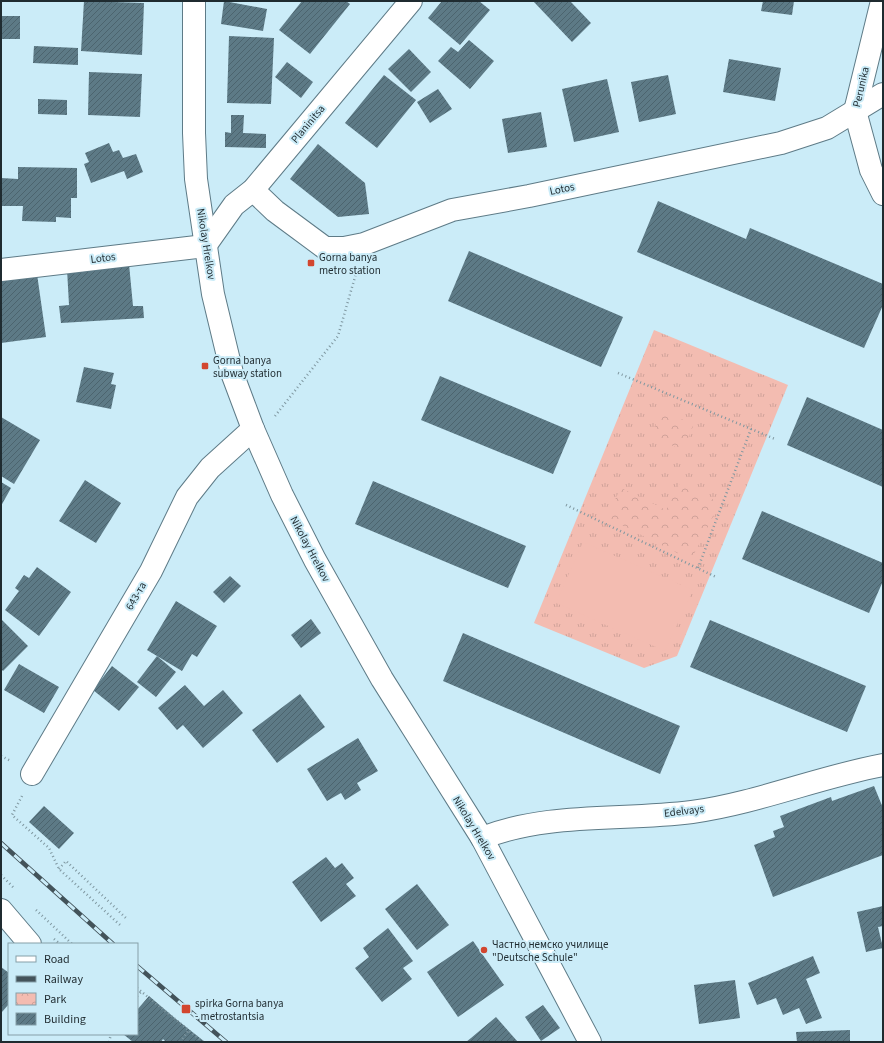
<svg xmlns="http://www.w3.org/2000/svg" width="884" height="1043" font-family="'Source Sans 3',sans-serif">
  <defs>
    <pattern id="grass-tufts" width="24" height="20" patternUnits="userSpaceOnUse"><rect width="24" height="20" fill="#f3bcb1"/><path d="M3 7l-1-3M5 7V3M7 7l1-3M15 17l-1-3M17 17v-4M19 17l1-3" fill="none" stroke="#d0a299"/></pattern>
    <pattern id="park-crowns" width="20" height="18" patternUnits="userSpaceOnUse"><rect width="20" height="18" fill="#f3bcb1"/><path d="M2 6a3 3 0 1 1 6 0M12 15a3 3 0 1 1 6 0" fill="none" stroke="#d0a299"/></pattern>
    <pattern id="building-hatch" width="6" height="6" patternUnits="userSpaceOnUse"><rect width="6" height="6" fill="#5d7a86"/><path d="M-1 1l2-2M0 6l6-6M5 7l2-2" fill="none" stroke="#4c646e"/></pattern>
  </defs>
  <rect width="100%" height="100%" fill="#cbecf8"/>
  <polygon fill="url(#grass-tufts)" points="654,330 788,385 677,656 644,668 534,623"/>
  <g fill="url(#park-crowns)">
    <polygon points="661,411 694,424 683,450 651,437"/>
    <polygon points="680,483 720,503 691,560 606,517 621,488 666,510"/>
  </g>
  <polygon fill="#f3bcb1" points="583,542 693,590 665,651 556,603"/>
  <g fill="url(#building-hatch)">
    <polygon points="84,1 144,3 142,55 81,51"/>
    <polygon points="224,1 267,9 263,31 221,24"/>
    <polygon points="302,1 346,1 350,4 310,54 279,30"/>
    <polygon points="442,1 479,1 490,10 460,45 428,18"/>
    <polygon points="533,1 570,1 591,23 572,42"/>
    <polygon points="763,1 794,1 792,15 761,11"/>
    <rect x="1" y="16" width="19" height="23"/>
    <polygon points="229,36 274,38 271,104 227,103"/>
    <polygon points="469,40 494,61 470,89 438,61 451,47 458,52"/>
    <polygon points="34,46 78,48 78,65 33,63"/>
    <polygon points="409,49 431,72 411,92 388,69"/>
    <polygon points="729,59 781,68 775,101 723,92"/>
    <polygon points="287,62 313,82 301,98 275,77"/>
    <polygon points="89,72 142,74 140,117 88,115"/>
    <polygon points="384,75 416,100 377,148 345,123"/>
    <polygon points="668,75 676,114 639,122 631,82"/>
    <polygon points="607,79 619,132 574,142 562,89"/>
    <polygon points="438,89 452,109 430,123 417,102"/>
    <polygon points="38,99 67,100 67,115 38,114"/>
    <polygon points="541,112 547,147 508,153 502,119"/>
    <polygon points="231,115 244,115 243,133 266,134 266,148 225,147 225,132 231,133"/>
    <polygon points="109,143 113,152 119,150 123,158 136,154 143,172 127,179 124,171 91,183 84,164 89,162 85,153"/>
    <polygon points="318,144 365,183 369,214 338,217 290,179"/>
    <polygon points="18,167 77,168 77,198 71,198 71,218 56,217 56,222 22,221 23,206 1,206 1,178 18,179"/>
    <polygon points="658,201 746,239 750,228 883,284 883,305 864,348 637,252"/>
    <polygon points="469,251 623,317 601,367 448,301"/>
    <polygon points="129,264 133,306 143,306 144,318 61,323 59,306 69,305 67,269"/>
    <polygon points="37,274 46,337 1,343 1,279"/>
    <polygon points="84,367 114,373 111,384 116,385 111,409 76,402"/>
    <polygon points="440,376 571,431 553,474 421,420"/>
    <polygon points="807,397 883,430 883,487 787,445"/>
    <polygon points="1,417 40,440 14,484 1,476"/>
    <polygon points="85,480 121,503 96,543 59,521"/>
    <polygon points="373,481 526,546 508,588 355,524"/>
    <polygon points="1,482 11,488 1,506"/>
    <polygon points="762,511 883,563 883,581 869,613 742,559"/>
    <polygon points="37,567 71,592 39,636 5,610 19,591 15,588 24,575 29,578"/>
    <polygon points="230,576 241,586 224,603 213,592"/>
    <polygon points="176,601 217,626 197,657 192,654 182,671 147,650"/>
    <polygon points="1,619 28,646 3,671 1,669"/>
    <polygon points="311,619 321,633 301,648 291,635"/>
    <polygon points="710,620 866,686 847,732 690,667"/>
    <polygon points="463,633 680,726 660,774 443,681"/>
    <polygon points="157,656 176,672 156,697 137,682"/>
    <polygon points="19,664 59,687 44,713 4,690"/>
    <polygon points="112,666 139,687 119,711 93,690"/>
    <polygon points="185,685 204,706 223,690 243,713 203,748 183,725 177,730 158,708"/>
    <polygon points="300,694 325,727 277,763 252,730"/>
    <polygon points="358,738 378,771 357,783 361,790 345,800 341,793 327,801 307,769"/>
    <polygon points="874,786 883,808 883,855 773,897 754,845 775,837 773,831 784,827 780,816 831,797 832,801"/>
    <polygon points="44,806 74,833 59,849 29,822"/>
    <polygon points="326,857 335,868 342,863 354,878 346,884 356,896 321,922 292,882"/>
    <polygon points="417,884 449,925 417,950 385,909"/>
    <polygon points="883,906 883,926 878,927 883,948 866,952 857,912"/>
    <polygon points="388,928 413,961 403,968 412,979 382,1002 355,968 369,957 363,948"/>
    <polygon points="473,941 504,985 458,1017 427,972"/>
    <polygon points="813,956 820,973 806,979 822,1018 806,1024 799,1008 783,1015 776,998 757,1005 748,983"/>
    <polygon points="1,967 9,973 9,1004 1,1013"/>
    <polygon points="735,980 740,1018 699,1024 694,985"/>
    <polygon points="149,996 176,1019 205,1042 166,1042 163,1039 161,1042 133,1042 123,1034 137,1034 137,1010"/>
    <polygon points="543,1005 560,1028 541,1041 525,1017"/>
    <polygon points="496,1017 518,1042 466,1042 471,1038"/>
    <polygon points="850,1030 850,1042 797,1042 796,1032"/>
  </g>
  <g fill="none" stroke-linecap="round" stroke-linejoin="round">
    <defs>
      <g id="street">
        <polyline points="194,1 194,133 196,179 213,294 232,373 253,429 282,495 315,560 382,679 482,838 590,1042"/>
        <polyline points="882,1 855,111 871,170 883,194"/>
        <polyline points="253,190 275,211 325,248 344,248 364,244 452,210 529,196 781,143 827,128 883,94"/>
        <polyline points="205,246 234,205 253,190 411,1"/>
        <polyline points="1,270 205,246"/>
        <polyline points="32,774 151,571 187,497 210,468 253,429"/>
        <path d="M482 838C548 812 622 821 692 812 757 803 819 777 883 765"/>
        <polyline points="1,910 30,944"/>
      </g>
    </defs>
    <use href="#street" stroke="#5e7b87" stroke-width="24"/>
    <g stroke="#7f97a0" stroke-width="2.5" stroke-dasharray="1 3" stroke-linecap="butt">
      <polyline points="618,373 775,439"/>
      <polyline points="275,416 338,336 357,270"/>
      <polyline points="566,505 716,577"/>
      <polyline points="698,568 751,429"/>
      <polyline points="1,756 11,761"/>
      <polyline points="22,796 12,815 49,848 59,869 120,925"/>
      <polyline points="59,869 66,861 126,918"/>
      <polyline points="1,875 14,888"/>
      <polyline points="36,910 72,944"/>
      <polyline points="54,939 60,944"/>
      <polyline points="137,988 203,1042"/>
      <polyline points="137,996 141,992"/>
      <polyline points="109,1042 111,1034"/>
      <polyline points="180,1042 189,1030"/>
    </g>
    <use href="#street" stroke="#fff" stroke-width="22"/>
    <defs>
      <g id="rail">
        <polyline points="1,843 113,944"/>
        <polyline points="137,966 226,1042"/>
      </g>
    </defs>
    <use href="#rail" stroke="#43535a" stroke-width="4.5"/>
    <use href="#rail" stroke="#cbecf8" stroke-width="3" stroke-dasharray="9" stroke-linecap="butt"/>
  </g>
  <g fill="#d2462f" stroke="#cbecf8" stroke-width="1.5">
    <rect x="307" y="259" width="8" height="8" rx="2"/>
    <rect x="201" y="362" width="8" height="8" rx="2"/>
    <circle cx="484" cy="950" r="4"/>
    <rect x="181" y="1004" width="10" height="10" rx="2"/>
  </g>
  <g text-anchor="middle" dominant-baseline="central" stroke-width="4" stroke-linejoin="round" paint-order="stroke">
    <g font-size="11" fill="#1f2b30" stroke="#cbecf8">
      <text transform="translate(861 87) rotate(-77)">Perunika</text>
      <text transform="translate(308 124) rotate(-50)">Planinitsa</text>
      <text transform="translate(562 189) rotate(-12)">Lotos</text>
      <text transform="translate(206 244) rotate(81)">Nikolay Hrelkov</text>
      <text transform="translate(103 258) rotate(-7)">Lotos</text>
      <text transform="translate(310 549) rotate(62)">Nikolay Hrelkov</text>
      <text transform="translate(136 596) rotate(-60)">643-та</text>
      <text transform="translate(684 811) rotate(-7)">Edelvays</text>
      <text transform="translate(474 828) rotate(59)">Nikolay Hrelkov</text>
    </g>
    <g font-size="11" fill="#1f2b30" stroke="#cbecf8" text-anchor="start">
      <text x="319" y="257">Gorna banya<tspan x="319" dy="13">metro station</tspan></text>
      <text x="213" y="360">Gorna banya<tspan x="213" dy="13">subway station</tspan></text>
      <text x="492" y="944">Частно немско училище<tspan x="492" dy="13">"Deutsche Schule"</tspan></text>
      <text x="195" y="1003">spirka Gorna banya<tspan x="195" dy="13">- metrostantsia</tspan></text>
    </g>
  </g>
  <rect width="884" height="1043" fill="none" stroke="#1f2b30" stroke-width="4"/>
  <rect x="8" y="943" width="130" height="92" fill="#cbecf8" stroke="#869fa8"/>
  <rect x="16" y="956" width="20" height="6" fill="#ffffff" stroke="#869fa8"/>
  <text x="44" y="963" font-size="12" fill="#1f2b30">Road</text>
  <rect x="16" y="976" width="20" height="6" fill="#43535a" stroke="#869fa8"/>
  <text x="44" y="983" font-size="12" fill="#1f2b30">Railway</text>
  <rect x="16" y="993" width="20" height="12" fill="url(#park-crowns)" stroke="#869fa8"/>
  <text x="44" y="1003" font-size="12" fill="#1f2b30">Park</text>
  <rect x="16" y="1013" width="20" height="12" fill="url(#building-hatch)" stroke="#869fa8"/>
  <text x="44" y="1023" font-size="12" fill="#1f2b30">Building</text>
</svg>
